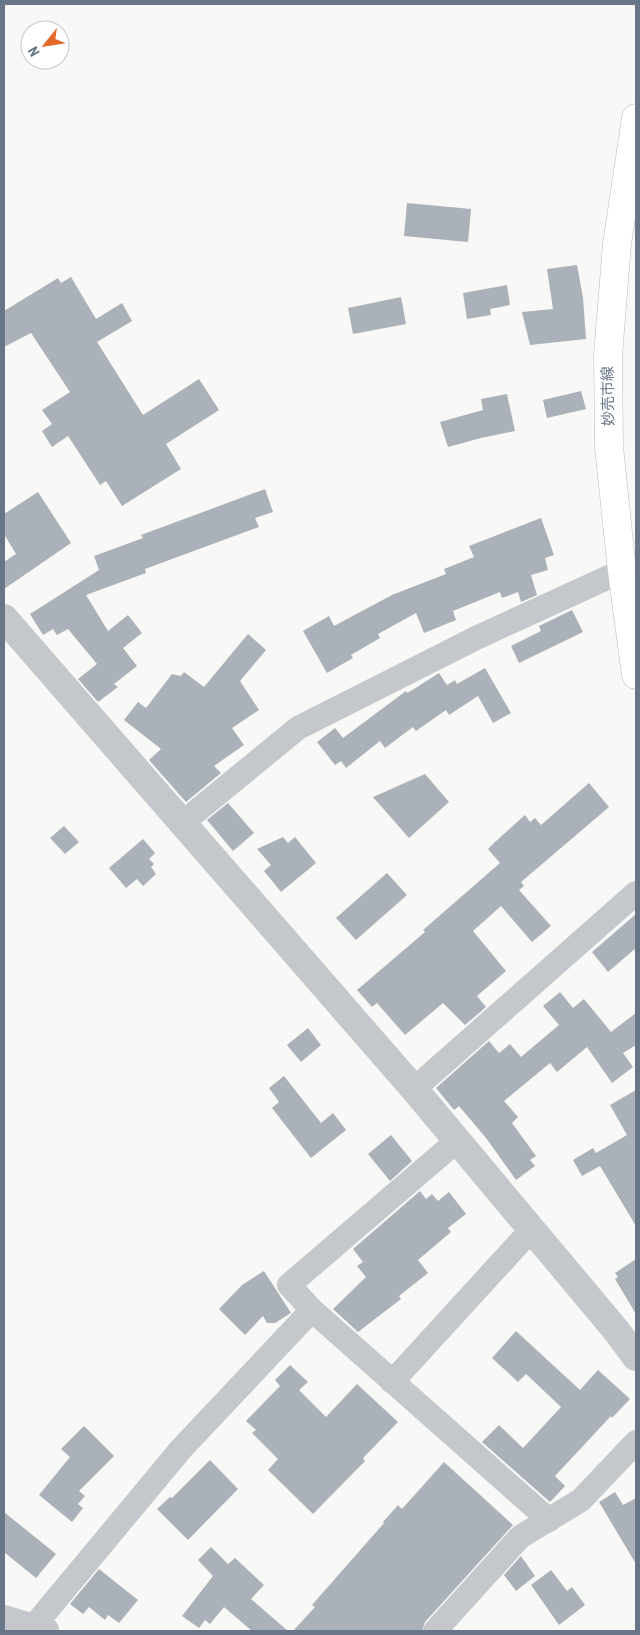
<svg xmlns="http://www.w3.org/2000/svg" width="640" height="1635" font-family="'Roboto Condensed','Noto Sans JP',sans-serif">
  <rect width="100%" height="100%" fill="#f8f9f6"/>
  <g fill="#aab1b8">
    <polygon points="407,203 471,209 468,242 404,236"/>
    <polygon points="577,265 583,298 586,339 530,345 522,312 553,309 547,269"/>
    <polygon points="71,277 96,319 122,303 132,321 97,342 143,415 199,379 219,410 166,444 181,469 122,506 106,481 100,485 68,436 52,447 42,431 52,424 42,410 70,392 31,333 4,347 4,311 58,278 61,283"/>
    <polygon points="507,285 510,305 490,309 491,315 467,319 463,293"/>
    <polygon points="401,297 406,324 353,334 348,308"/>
    <polygon points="581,391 586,409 547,418 543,400"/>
    <polygon points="507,394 515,431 481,438 448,447 440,422 483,410 481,399"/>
    <polygon points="265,489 273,512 255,518 259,527 145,569 146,573 86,595 108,631 128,615 142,633 123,648 137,666 114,684 118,687 98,702 78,679 97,664 68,629 57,635 53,629 43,635 30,614 99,570 94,556 143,538 141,535"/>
    <polygon points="38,492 71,543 4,589 4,562 16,554 4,534 4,514"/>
    <polygon points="541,518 554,555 545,558 548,570 531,575 537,595 521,602 518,592 502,598 500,592 453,611 456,620 424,633 416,613 378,634 380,638 351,655 353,658 327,673 303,631 329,616 334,626 392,595 446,574 444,569 474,557 469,546"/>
    <polygon points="572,610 583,632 519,663 511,646 541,631 539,626"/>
    <polygon points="248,634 266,650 240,681 259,710 232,728 244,745 214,766 221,773 186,802 149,760 161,749 124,720 138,702 146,708 172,674 181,676 184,672 204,687"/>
    <polygon points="485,668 511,713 493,723 478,696 449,715 446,710 416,731 413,727 385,748 380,741 346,768 341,761 335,765 317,742 335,728 343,738 406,691 407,693 414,689 439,673 447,685 455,680 457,684"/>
    <polygon points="425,774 449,802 409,838 373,797"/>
    <polygon points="589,783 609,807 521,882 524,886 519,890 551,926 532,942 501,906 473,931 506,971 477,996 486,1007 465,1025 443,1003 405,1035 377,1003 372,1007 357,990 425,932 423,930 500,863 488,849 495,842 525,815 530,822 535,818 541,825"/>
    <polygon points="228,803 254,833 233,851 207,820"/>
    <polygon points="64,826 79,842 65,854 50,838"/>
    <polygon points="283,837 288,843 295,837 316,863 281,892 264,871 271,865 257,849"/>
    <polygon points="143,839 155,853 149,859 154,864 151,867 156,874 143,886 137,879 126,888 109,868"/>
    <polygon points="387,873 407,895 356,940 336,918"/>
    <polygon points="636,914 636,948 608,972 592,952"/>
    <polygon points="560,992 573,1008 584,999 611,1032 636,1013 636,1045 623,1053 633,1067 612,1083 587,1047 557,1072 550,1063 504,1101 518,1117 512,1123 536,1156 530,1160 535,1166 516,1180 486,1138 459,1106 454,1110 436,1088 489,1041 499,1053 510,1044 521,1057 559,1025 543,1006"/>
    <polygon points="308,1028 321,1045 301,1062 287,1045"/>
    <polygon points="284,1076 321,1123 333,1113 346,1130 311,1158 272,1108 279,1102 269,1088"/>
    <polygon points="636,1090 636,1226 600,1166 582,1176 573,1160 593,1148 596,1153 627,1135 610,1105"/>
    <polygon points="391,1135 412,1161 390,1181 368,1154"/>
    <polygon points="420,1191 426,1199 432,1194 438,1201 449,1192 466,1214 448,1228 451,1232 418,1260 428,1273 399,1296 401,1299 358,1332 333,1309 366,1277 357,1266 363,1262 353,1249"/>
    <polygon points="636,1259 636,1314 615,1279 618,1277 615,1273"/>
    <polygon points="264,1271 291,1313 275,1323 267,1323 263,1316 245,1335 219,1309 242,1285"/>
    <polygon points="516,1331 580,1390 598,1370 630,1399 612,1418 611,1416 555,1476 565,1486 550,1502 482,1442 499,1425 523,1448 561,1407 526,1374 518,1382 492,1358"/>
    <polygon points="290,1365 308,1382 299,1390 326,1417 357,1384 398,1422 363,1458 365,1461 313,1514 268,1470 278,1459 252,1433 256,1430 246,1421 280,1386 275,1380"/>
    <polygon points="84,1426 114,1456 79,1491 85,1496 78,1504 83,1508 72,1522 39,1495 70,1457 61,1449"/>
    <polygon points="210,1460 238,1489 188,1540 157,1509 170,1497 172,1498"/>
    <polygon points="444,1462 513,1525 425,1622 422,1631 293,1631 315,1607 312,1605 384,1523 383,1522 398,1505 402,1509"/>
    <polygon points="615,1492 623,1505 636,1498 636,1564 599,1502"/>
    <polygon points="4,1512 56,1554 36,1578 4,1552"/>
    <polygon points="211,1547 228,1564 235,1558 264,1585 251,1599 288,1631 252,1631 224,1607 210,1624 205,1620 199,1628 182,1616 213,1576 198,1560"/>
    <polygon points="521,1556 535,1576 516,1591 504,1575"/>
    <polygon points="99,1569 138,1600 119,1623 108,1615 105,1620 89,1607 83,1614 70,1604"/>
    <polygon points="551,1570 567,1591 572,1587 585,1605 559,1625 531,1585"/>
  </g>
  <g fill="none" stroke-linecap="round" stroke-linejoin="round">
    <defs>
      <polyline id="secondary" points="636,118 617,244 608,355 609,447 622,571 636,675"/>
    </defs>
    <use href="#secondary" stroke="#b6bbc0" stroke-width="29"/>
    <g stroke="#c4c7cb" stroke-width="24">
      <polyline points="182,823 298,728 476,638 622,571"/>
      <polyline points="414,1089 636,893"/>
      <polyline points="458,1140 289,1285 312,1310 549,1520"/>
      <polyline points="392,1382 532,1229"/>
      <polyline points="4,1617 47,1630"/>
      <polyline points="34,1626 181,1449 312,1310"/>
      <polyline points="435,1631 520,1537 581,1500 636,1442"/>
    </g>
    <polyline stroke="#c4c7cb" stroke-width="28" points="4,618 414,1089 615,1329 636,1357"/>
    <use href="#secondary" stroke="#fff" stroke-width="28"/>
  </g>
  <g text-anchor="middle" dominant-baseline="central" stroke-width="5" stroke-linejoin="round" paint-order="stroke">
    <g font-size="15" fill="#687687" stroke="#fff">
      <text transform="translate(608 396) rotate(-91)">妙売市線</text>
    </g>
  </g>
  <rect width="640" height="1635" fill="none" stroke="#687687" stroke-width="10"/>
  <g transform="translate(45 45) rotate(240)"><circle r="24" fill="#ffffff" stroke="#c3c8cf"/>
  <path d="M0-4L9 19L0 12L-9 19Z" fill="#e3672b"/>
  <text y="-8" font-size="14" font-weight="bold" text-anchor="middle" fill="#687687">N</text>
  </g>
</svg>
